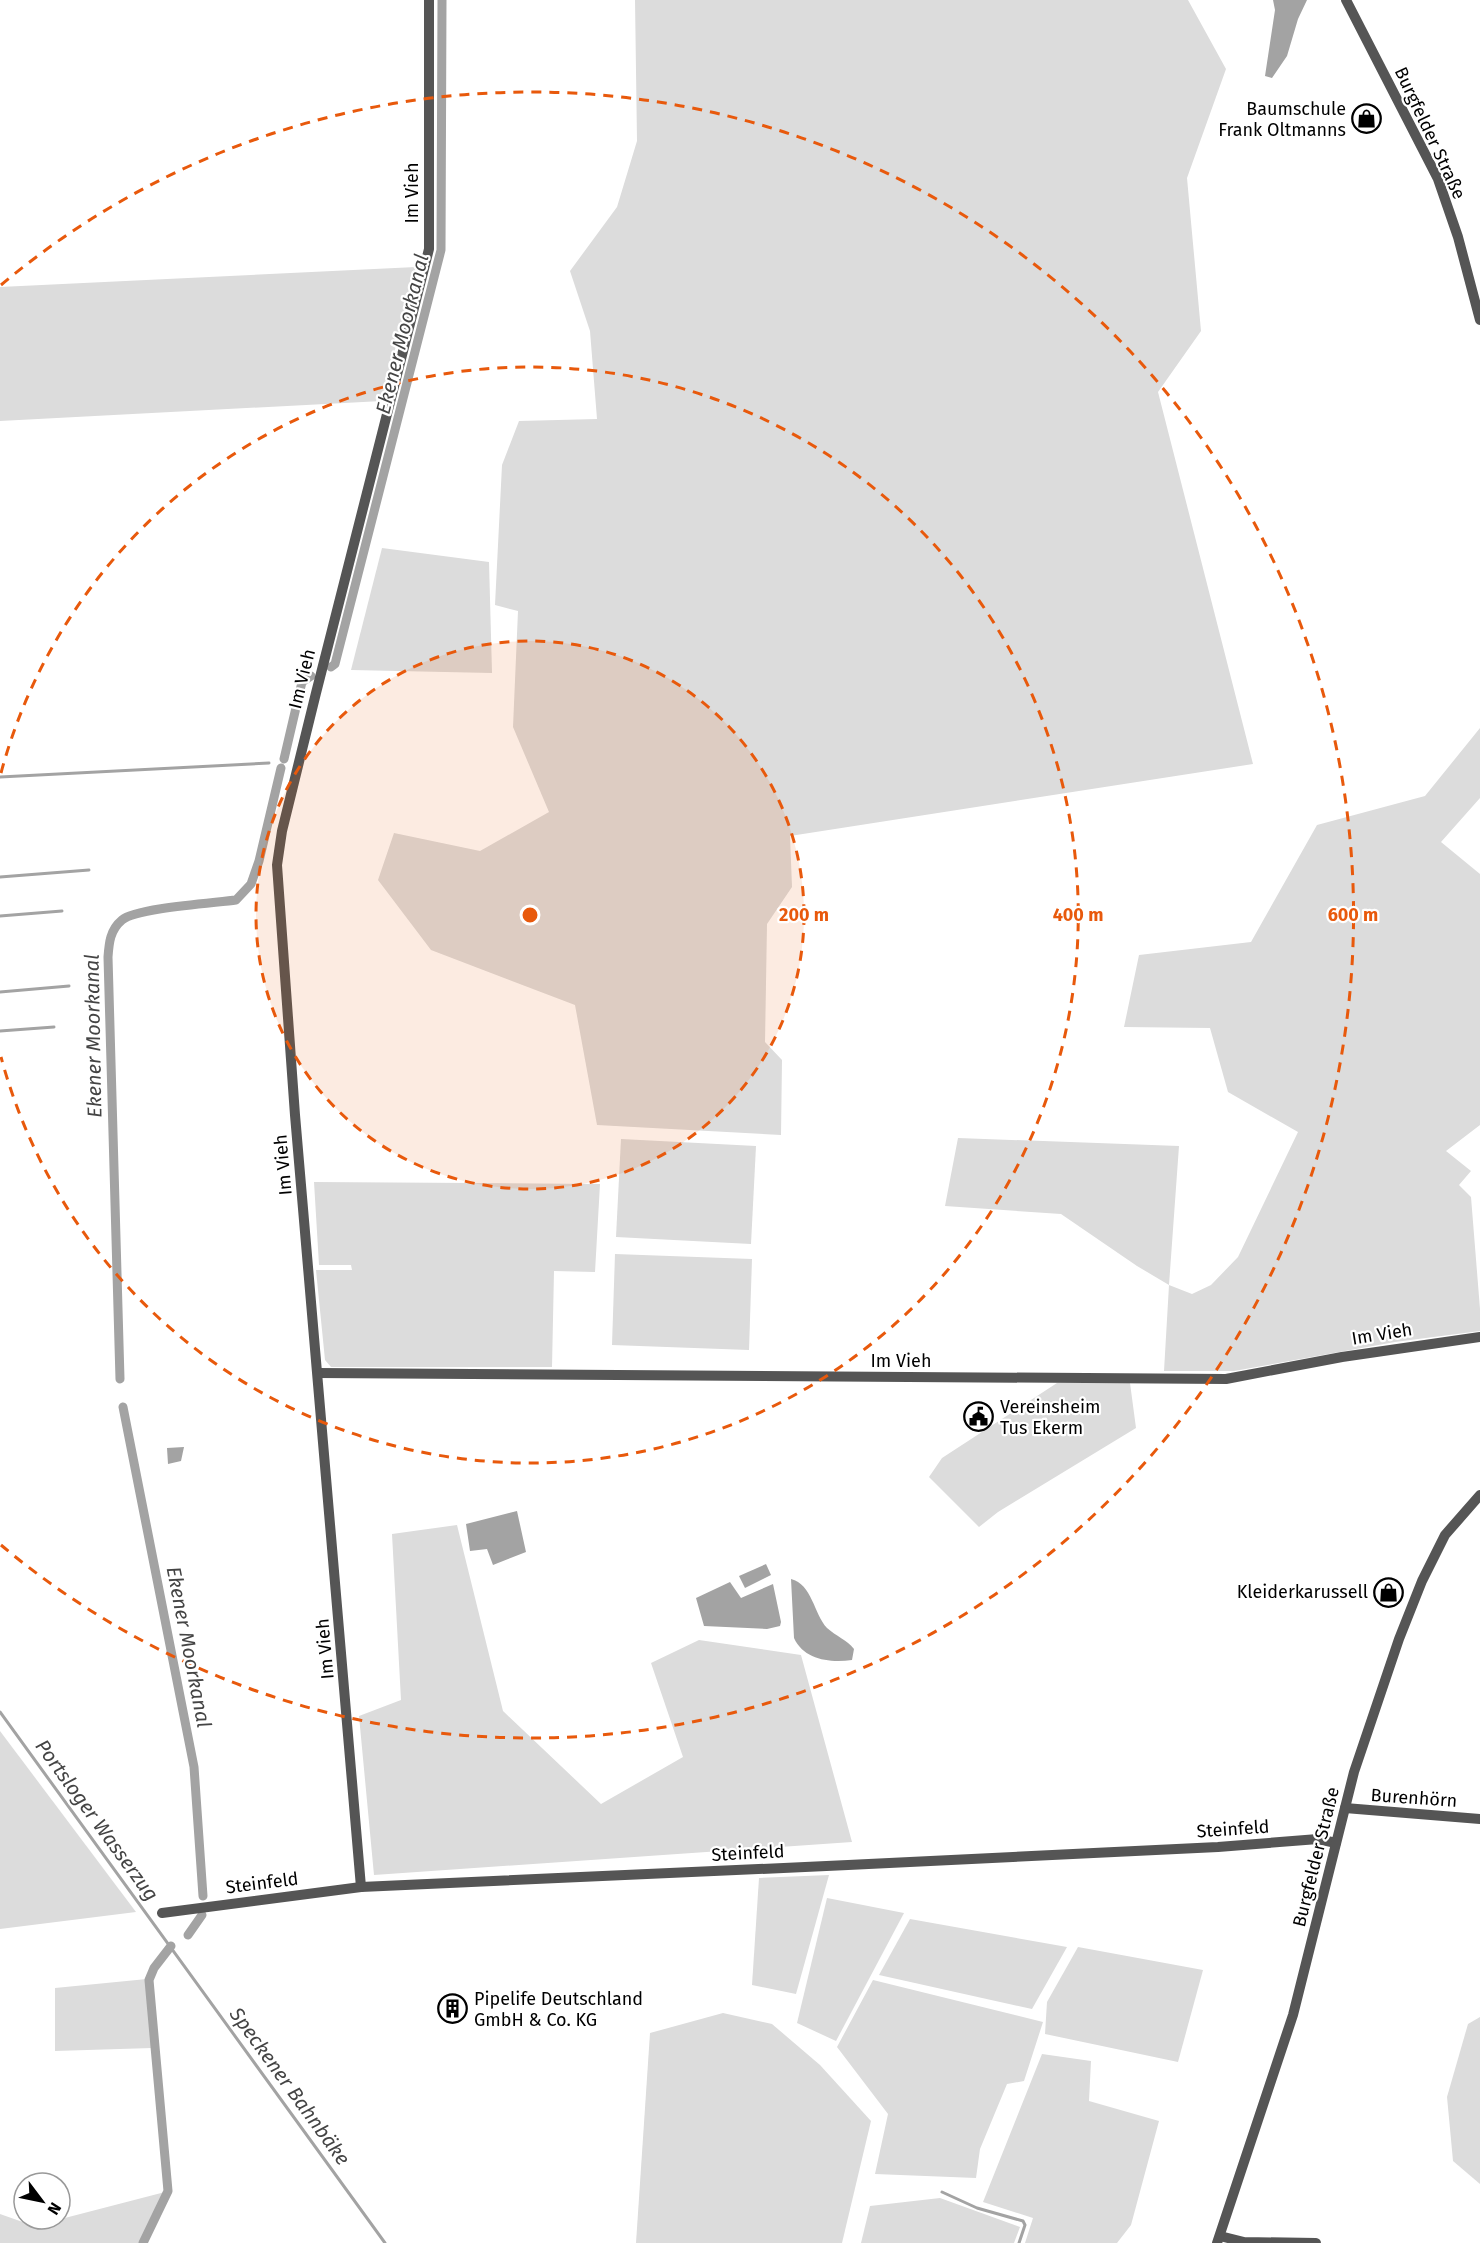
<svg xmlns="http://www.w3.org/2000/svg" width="1480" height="2243" font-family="'Fira Sans',sans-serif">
  <rect width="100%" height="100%" fill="#fff"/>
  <g fill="#dcdcdc">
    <polygon points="635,0 1188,0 1226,69 1187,178 1201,331 1158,392 1253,764 790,836 792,887 767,924 765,1042 782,1060 781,1135 597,1125 575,1005 431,950 378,880 394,833 480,851 549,812 513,727 518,611 495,605 502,465 519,421 597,419 590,331 570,271 617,207 637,141"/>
    <polygon points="416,267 382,401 0,421 0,287"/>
    <polygon points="382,548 489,562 492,673 351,670"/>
    <polygon points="1480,728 1480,798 1441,842 1480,874 1480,1125 1446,1151 1471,1171 1459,1185 1471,1197 1480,1309 1480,1331 1395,1342 1234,1371 1164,1371 1169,1285 1137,1266 1061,1214 945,1206 958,1138 1179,1146 1169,1285 1192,1294 1211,1285 1238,1257 1298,1132 1228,1092 1210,1028 1124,1027 1139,955 1251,942 1317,825 1425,796"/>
    <polygon points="621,1139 756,1146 751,1244 616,1237"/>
    <polygon points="314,1182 600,1184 595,1272 554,1271 552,1367 331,1367 325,1360 316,1270 352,1270 351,1265 319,1265"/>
    <polygon points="615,1254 752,1259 749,1350 612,1345"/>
    <polygon points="1057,1383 1130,1383 1136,1428 998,1512 979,1527 929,1477 942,1458"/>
    <polygon points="457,1525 503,1711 601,1804 683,1757 651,1663 699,1640 801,1655 852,1842 374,1875 359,1716 401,1700 392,1534"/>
    <polygon points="0,1731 136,1912 0,1929"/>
    <polygon points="829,1875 796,1994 752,1985 759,1878"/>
    <polygon points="827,1898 904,1913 836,2041 797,2023"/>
    <polygon points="910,1919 1067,1947 1032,2009 879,1975"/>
    <polygon points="1078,1947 1203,1970 1178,2062 1045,2034 1047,2002"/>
    <polygon points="147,1979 152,2048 55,2051 55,1988"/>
    <polygon points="873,1980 1043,2022 1024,2081 1007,2084 980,2149 976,2178 875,2174 888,2114 837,2047"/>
    <polygon points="723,2013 772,2024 820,2065 871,2121 842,2243 636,2243 650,2033"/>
    <polygon points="1480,2017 1480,2184 1453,2161 1447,2097 1468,2024"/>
    <polygon points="1042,2054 1091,2061 1089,2101 1159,2121 1131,2225 1117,2243 1025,2243 1033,2218 983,2202"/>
    <polygon points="165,2192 140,2243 0,2243 0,2214 34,2226"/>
    <polygon points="940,2198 1020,2227 1014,2243 861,2243 870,2206"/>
  </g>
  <g fill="#a3a3a3">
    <polygon points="1273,0 1307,0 1298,19 1287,56 1272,78 1265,76 1275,10"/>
    <polygon points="184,1447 181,1461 168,1464 167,1448"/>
    <polygon points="517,1511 526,1552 493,1565 487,1549 470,1551 466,1524"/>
    <polygon points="766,1564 771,1575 745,1588 739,1576"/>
    <path d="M791 1579C812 1584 814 1614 827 1628 836 1636 847 1640 854 1649L852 1660C830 1663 804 1660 794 1638Z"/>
    <polygon points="730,1582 741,1598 773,1584 781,1622 780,1626 767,1629 704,1626 696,1598"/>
  </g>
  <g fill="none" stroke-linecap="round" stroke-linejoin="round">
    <g stroke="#a3a3a3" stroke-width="3">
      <polyline points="0,777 269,763"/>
      <polyline points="0,877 89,870"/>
      <polyline points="0,916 62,911"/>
      <polyline points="0,992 69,986"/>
      <polyline points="0,1031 54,1027"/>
      <polyline points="0,1712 385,2243"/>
      <polyline points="942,2192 977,2208 1023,2221 1025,2225 1019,2243"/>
    </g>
    <g stroke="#a3a3a3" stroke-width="9">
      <polyline points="331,667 335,664 441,250 442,0"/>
      <polyline points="284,759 302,682 311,676"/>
      <path d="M120 1379 108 957C109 943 110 930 122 920 136 908 214 903 236 900L251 884 259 861 281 768"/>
      <polyline points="123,1407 194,1767 203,1896"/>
      <polyline points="188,1935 202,1915"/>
      <polyline points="143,2243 168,2191 149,1980 154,1968 171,1946"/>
    </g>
    <g stroke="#555" stroke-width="10">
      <polyline points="1346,0 1438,179 1458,237 1480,320"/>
      <polyline points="318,1373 1226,1379 1342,1357 1480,1337"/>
      <polyline points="1345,1808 1480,1819"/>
      <polyline points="361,1887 295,1115 277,865 282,831 316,693 429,249 429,0"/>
      <polyline points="162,1913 361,1887 848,1865 1218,1847 1318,1839 1336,1843"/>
      <polyline points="1220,2236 1244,2242 1316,2243"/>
      <polyline points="1217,2243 1293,2015 1354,1772 1399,1639 1422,1581 1445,1535 1480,1495"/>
    </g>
  </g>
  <circle cx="530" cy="915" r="274" fill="#e8590c" fill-opacity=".12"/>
  <g fill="none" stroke="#e8590c" stroke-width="3" stroke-dasharray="10 8">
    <circle cx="530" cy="915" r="274"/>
    <path d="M1 773A548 548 0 1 1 1 1057"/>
    <path d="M1 285A823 823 0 1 1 1 1545"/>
  </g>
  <defs>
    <symbol id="shop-ring" viewBox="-11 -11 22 22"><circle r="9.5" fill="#fff" stroke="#000" stroke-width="1.5"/><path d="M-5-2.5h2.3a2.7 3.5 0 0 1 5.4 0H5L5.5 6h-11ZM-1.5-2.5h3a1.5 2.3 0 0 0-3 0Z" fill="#000"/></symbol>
    <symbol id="civic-ring" viewBox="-11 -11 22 22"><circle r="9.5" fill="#fff" stroke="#000" stroke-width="1.5"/><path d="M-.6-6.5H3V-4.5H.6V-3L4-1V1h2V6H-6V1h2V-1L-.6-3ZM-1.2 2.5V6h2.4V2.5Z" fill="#000"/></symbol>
    <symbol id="building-ring" viewBox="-11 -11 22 22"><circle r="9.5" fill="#fff" stroke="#000" stroke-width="1.5"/><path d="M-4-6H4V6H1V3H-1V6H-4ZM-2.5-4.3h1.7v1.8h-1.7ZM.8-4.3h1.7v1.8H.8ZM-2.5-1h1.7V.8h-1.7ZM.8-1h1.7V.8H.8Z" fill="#000"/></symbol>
  </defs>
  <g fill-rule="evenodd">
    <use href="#shop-ring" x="1350" y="102" width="33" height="33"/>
    <use href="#civic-ring" x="962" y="1400" width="33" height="33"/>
    <use href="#shop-ring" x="1372" y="1576" width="33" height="33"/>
    <use href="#building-ring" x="436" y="1992" width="33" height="33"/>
  </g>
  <g text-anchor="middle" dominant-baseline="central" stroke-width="4.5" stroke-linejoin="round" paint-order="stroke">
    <g font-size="18" fill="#000" stroke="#fff" text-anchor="end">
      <text x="1346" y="109">Baumschule<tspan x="1346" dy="21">Frank Oltmanns</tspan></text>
      <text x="1000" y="1407" text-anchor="start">Vereinsheim<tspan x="1000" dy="21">Tus Ekerm</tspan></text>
      <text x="1368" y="1592">Kleiderkarussell</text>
      <text x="474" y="1999" text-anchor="start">Pipelife Deutschland<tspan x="474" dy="21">GmbH &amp; Co. KG</tspan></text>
    </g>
    <g font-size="18" fill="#000" stroke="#fff">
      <text transform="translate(1430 133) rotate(65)">Burgfelder Straße</text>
      <text transform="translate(412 193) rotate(-90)">Im Vieh</text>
      <text transform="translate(302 679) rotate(-76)">Im Vieh</text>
      <text transform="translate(283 1165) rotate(-95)">Im Vieh</text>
      <text transform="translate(1382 1334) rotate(-9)">Im Vieh</text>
      <text x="901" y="1361">Im Vieh</text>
      <text transform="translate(325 1649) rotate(-95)">Im Vieh</text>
      <text transform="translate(1414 1798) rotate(4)">Burenhörn</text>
      <text transform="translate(1233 1829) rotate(-4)">Steinfeld</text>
      <text transform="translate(748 1853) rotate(-3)">Steinfeld</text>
      <text transform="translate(1316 1857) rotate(-76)">Burgfelder Straße</text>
      <text transform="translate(262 1883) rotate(-7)">Steinfeld</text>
    </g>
    <g font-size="20" font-style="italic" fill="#444" stroke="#fff">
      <text transform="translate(402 334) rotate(-76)">Ekener Moorkanal</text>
      <text transform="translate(93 1036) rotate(-91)">Ekener Moorkanal</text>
      <text transform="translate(189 1647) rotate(79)">Ekener Moorkanal</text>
      <text transform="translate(97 1820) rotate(54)">Portsloger Wasserzug</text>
      <text transform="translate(290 2086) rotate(54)">Speckener Bahnbäke</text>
    </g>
  </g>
  <circle cx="530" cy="915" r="9" fill="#e8590c" stroke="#fff" stroke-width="3"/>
  <g font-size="18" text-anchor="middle" font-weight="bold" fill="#e8590c" stroke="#fff" stroke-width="4.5" stroke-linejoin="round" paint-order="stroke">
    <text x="804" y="921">200 m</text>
    <text x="1078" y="921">400 m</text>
    <text x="1353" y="921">600 m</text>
  </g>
  <g transform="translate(42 2201) rotate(122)"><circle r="28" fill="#ffffff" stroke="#999999" stroke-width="1.5"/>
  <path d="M0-4.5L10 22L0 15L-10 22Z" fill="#000000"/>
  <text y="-9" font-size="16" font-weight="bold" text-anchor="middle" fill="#000000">N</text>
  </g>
</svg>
